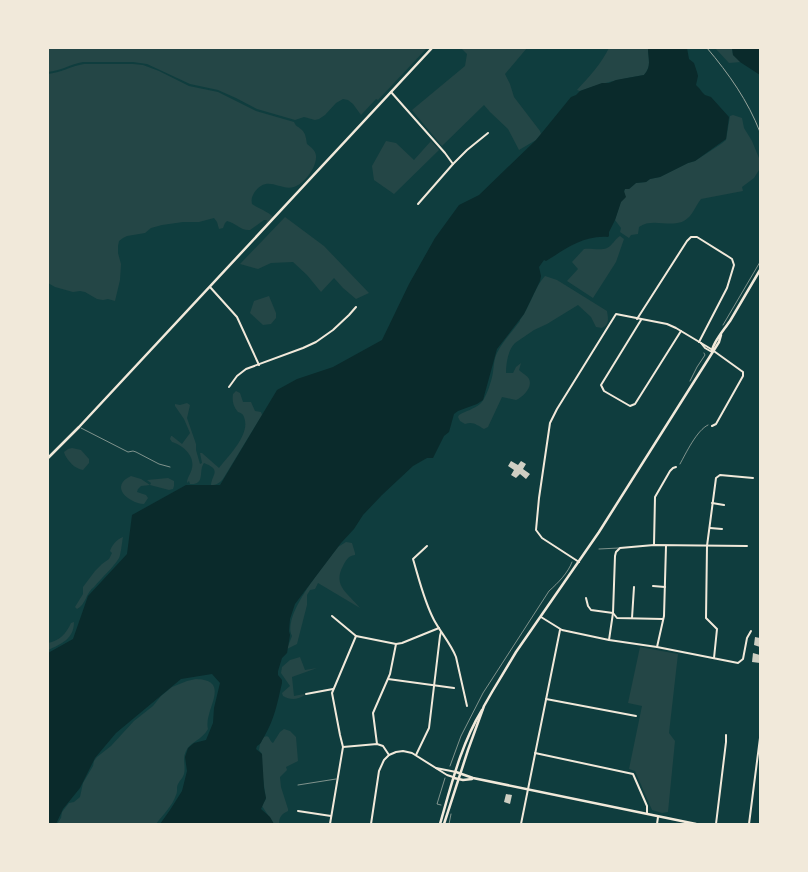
<svg xmlns="http://www.w3.org/2000/svg" width="808" height="872" font-family="'Fira Sans Condensed',sans-serif">
  <rect width="100%" height="100%" fill="#0f3d3e"/>
  <g fill="#244646">
    <path d="M48 48H427L378 100 376 99 361 115 353 104 348 100 343 99 336 103 325 115 319 119 315 120 304 117 295 120 257 109 236 98 218 90 190 84 147 64 133 62H83C71 64 60 71 48 72Z"/>
    <polygon points="461,48 527,48 505,74 510,84 514,97 540,131 541,134 536,140 519,150 508,129 490,112 484,105 442,146 416,115 412,110 465,66 467,54"/>
    <path d="M609 48H648C648 59 652 66 644 75 621 79 601 83 580 91L577 90C589 77 601 64 609 48Z"/>
    <polygon points="715,48 732,48 733,55 741,62 729,63"/>
    <path d="M84 64H133L143 65 159 71 189 86 218 92 256 111 294 122C296 127 298 126 302 130 306 134 306 139 307 144 311 147 316 151 316 156 317 167 304 184 294 187 279 191 267 174 254 193 252 197 251 199 252 204 259 209 267 211 273 217L266 224 267 220H264L250 230C241 231 236 223 227 221L225 223 223 228 219 229 217 222 214 218 199 222H183L162 225 151 228 145 233 127 236 123 238 119 241 118 246V253L121 264 120 280 115 301 108 299 103 300 97 299 85 292 80 291 73 292 55 287 48 283V74C60 73 71 66 84 64Z"/>
    <path d="M733 115 742 118 744 128 752 141 759 158V170L754 178 742 187 743 191 701 199C697 204 694 211 690 216 676 232 654 216 639 227L638 234 631 235 629 238 620 232 621 228 615 220 625 189H629L636 183 646 182 650 179 660 177 688 163 695 161 721 144 726 140 730 116Z"/>
    <polygon points="386,141 396,143 414,160 431,141 439,150 394,194 374,180 372,166"/>
    <polygon points="285,217 324,246 369,293 356,299 343,288 334,278 321,292 307,275 293,262 271,263 258,269 240,264"/>
    <path d="M620 236 624 239 616 262 593 298 567 281 578 269 572 262 584 249C591 248 600 251 607 248 612 246 615 239 620 236Z"/>
    <path d="M545 276 557 280 607 311C608 318 610 324 602 328L596 327 591 317 578 305 547 324 534 330 515 343C508 350 506 363 506 373H513L516 367 521 363 519 370C522 373 528 376 529 379 533 387 523 397 516 400L502 397 488 427 484 429C477 425 473 421 465 424L460 421 458 417 459 415C466 411 474 409 480 404 486 399 492 380 493 372 494 365 494 359 497 353 503 341 512 332 520 321V320C530 307 534 288 545 276Z"/>
    <polygon points="269,296 276,313 276,318 271,324 263,325 250,313 254,301"/>
    <path d="M236 391 240 393 243 402H251L255 411 261 412 262 415 223 479C219 483 217 485 211 485 212 474 222 470 204 463 198 471 206 485 190 484L189 481 187 483C187 477 191 474 192 468 195 455 182 445 172 442L170 439 171 436H172L182 444 190 433 184 419 175 406V404L180 405 187 403 190 405 188 414 187 418 196 444V450L200 464 202 463 200 453H202L219 468C229 455 251 434 244 417 243 414 241 413 238 412 233 406 232 401 233 394Z"/>
    <path d="M72 448 81 450 89 459V463L83 470C75 469 68 461 65 455L64 452 68 449Z"/>
    <path d="M131 476 141 479 150 485 151 483 147 480 168 478 174 481V486L173 489 169 490 150 485 141 486 138 489 137 492 146 495 148 498 144 504C128 503 109 486 131 476Z"/>
    <path d="M123 537C122 542 121 554 119 558 113 568 102 577 94 587 86 592 86 605 77 609L75 607 83 594V587L95 571 102 564 109 559 112 553 110 551C112 545 117 539 123 537Z"/>
    <path d="M346 542 352 543 355 553V555C348 556 346 560 343 566 332 586 349 594 360 608L318 583 315 589 310 590 307 595V605L297 644 287 649 292 636C282 614 325 565 338 547Z"/>
    <path d="M74 622C74 639 61 644 48 650V643C59 641 66 634 71 623Z"/>
    <polygon points="640,647 678,654 669,733 675,741 668,812 662,813 652,810 635,771 629,769 642,706 628,703"/>
    <path d="M300 657 305 670 317 668 292 677 294 696 304 694 305 695C297 700 290 700 283 696L282 693 290 686 281 673 282 667 290 660Z"/>
    <path d="M196 679C233 680 203 711 208 729 202 740 190 742 186 751 182 759 186 766 184 774 183 778 180 780 178 784 176 788 178 791 176 795 173 805 162 816 156 824H57L61 818 62 812 69 803 74 802 80 797 83 783 93 766 94 761 97 757 111 746 134 721 153 706 161 696 172 687 187 681Z"/>
    <path d="M284 729 290 731 296 737 298 761 286 767 287 770 280 777 281 787 288 809V811C281 814 279 818 279 824H274L262 806 266 799 261 764 262 754 259 750 260 744 264 737C270 734 269 741 273 743L280 732Z"/>
  </g>
  <g fill="#0a2a2b">
    <path d="M648 48H687L689 59 694 63 697 72 698 76 696 85 699 88 702 92 705 95 711 97 729 117 726 139 695 161 688 163 660 177 650 179 646 182 636 183 629 189H625L624 191 626 197 621 202 615 220 609 232V236L608 237C583 235 566 249 546 261L544 260 539 267 541 276 540 281 524 314 497 349 483 400 477 404 458 411 454 414 449 432 444 436 433 458H427L413 466 382 495 363 515 354 529 341 543 295 604 290 619 289 631 290 635 287 653 282 658 278 671V675L282 680V683C277 704 275 718 264 737 261 741 262 743 257 746L256 749 262 754 264 788 266 798 261 809 270 817 274 824H160L170 810 182 791 187 771 185 757 188 748 194 743 206 740 213 723 214 708 220 683 212 674 181 679 116 733 95 758 80 788 63 809 56 824H48V653L73 639 88 596 127 554 132 515 186 485H220L277 390 297 379 333 367 382 340 409 284 435 238 459 205 479 195 536 140 571 97 576 95 580 91 602 83H609L616 80 644 75C652 66 648 59 648 48Z"/>
    <polygon points="732,48 760,48 760,75 740,62 733,55"/>
  </g>
  <g fill="#cfcfc3">
    <polygon points="511,461 518,465 521,461 526,464 523,469 530,474 526,479 520,474 516,478 511,475 514,470 508,466"/>
    <polygon points="755,637 760,638 760,647 754,645"/>
    <polygon points="753,653 760,655 760,663 752,662"/>
    <polygon points="506,794 512,795 510,804 504,802"/>
  </g>
  <g fill="none" stroke-linecap="round" stroke-linejoin="round">
    <g stroke="#f1e9da" stroke-width="0.5">
      <polyline points="723,325 760,262"/>
      <polyline points="690,381 697,367 705,355 704,353"/>
      <path d="M680 464C686 453 697 430 708 425"/>
      <path d="M450 766 461 736 483 693 549 591C558 583 568 573 572 562"/>
      <polyline points="441,805 437,804 445,778"/>
      <polyline points="449,824 451,814"/>
    </g>
    <g stroke="#f1e9da" stroke-width="0.5">
      <polyline points="81,428 128,452 133,451 136,452 159,464 170,467"/>
      <polyline points="599,549 619,548"/>
      <polyline points="298,785 336,779"/>
    </g>
    <g stroke="#f1e9da" stroke-width="2">
      <polyline points="391,92 445,153 453,164"/>
      <polyline points="418,204 453,164 467,150 488,133"/>
      <polyline points="210,287 237,317 259,365"/>
      <polyline points="637,319 687,241 691,237 697,237 729,257 732,259 734,265 727,288 699,342"/>
      <polyline points="641,320 601,385 604,391 630,406 635,404 681,331"/>
      <polyline points="701,343 705,348 712,352"/>
      <polyline points="229,387 237,376 246,369 303,348 316,342 333,330 349,315 356,307"/>
      <polyline points="712,503 724,505"/>
      <polyline points="710,528 722,529"/>
      <polyline points="654,545 655,497 670,471 673,468 676,467"/>
      <path d="M427 546 413 559C419 579 424 601 434 620 441 633 451 644 456 657L467 706"/>
      <polyline points="579,562 542,538 536,530 539,498 550,423 557,409 616,314 667,324 676,328 711,349 743,372 743,376 716,424 712,426"/>
      <polyline points="653,586 665,587"/>
      <polyline points="586,598 588,606 591,610 613,613 617,618 663,619"/>
      <polyline points="332,616 356,636"/>
      <polyline points="541,617 562,630 609,640 657,647 738,663 743,659 747,638 751,631"/>
      <polyline points="632,618 634,587"/>
      <polyline points="609,640 613,613 615,556 616,552 620,548 654,545 747,546"/>
      <polyline points="657,647 664,616 666,546"/>
      <polyline points="714,658 717,629 706,618 707,546 716,478 720,475 753,478"/>
      <polyline points="388,679 454,688"/>
      <polyline points="306,694 333,689"/>
      <polyline points="546,699 636,716"/>
      <polyline points="377,744 373,713 390,674 396,644"/>
      <polyline points="343,747 377,744 383,746 389,755 396,752 403,751 412,753 447,775 453,777"/>
      <polyline points="535,753 633,774 647,806 647,813"/>
      <polyline points="416,755 429,728 440,636 441,632"/>
      <polyline points="436,768 456,772"/>
      <polyline points="298,811 331,816"/>
      <polyline points="330,824 343,747 340,735 332,693 356,636 396,644 402,643 439,628"/>
      <polyline points="371,824 379,771 384,760 389,755"/>
      <polyline points="521,824 560,630"/>
      <polyline points="657,824 658,817"/>
      <polyline points="716,824 726,742 726,735"/>
      <polyline points="749,824 760,738"/>
    </g>
    <g stroke="#f1e9da" stroke-width="2.5">
      <polyline points="48,458 79,427 432,48"/>
      <polyline points="456,772 473,778 696,824"/>
      <polyline points="454,778 463,780 472,779"/>
    </g>
    <g stroke="#f1e9da" stroke-width="2.5">
      <path d="M712 351C713 342 724 330 730 321 740 304 750 287 760 270"/>
      <path d="M440 824C451 786 461 744 482 710"/>
      <polyline points="444,824 468,750 484,706 492,692 516,652 599,532 714,350 719,342 721,335"/>
    </g>
    <path stroke="#97a49c" stroke-width="1" d="M707 48C729 74 748 101 760 132"/>
  </g>
  <rect width="808" height="872" fill="none" stroke="#f1e9da" stroke-width="98"/>
</svg>
